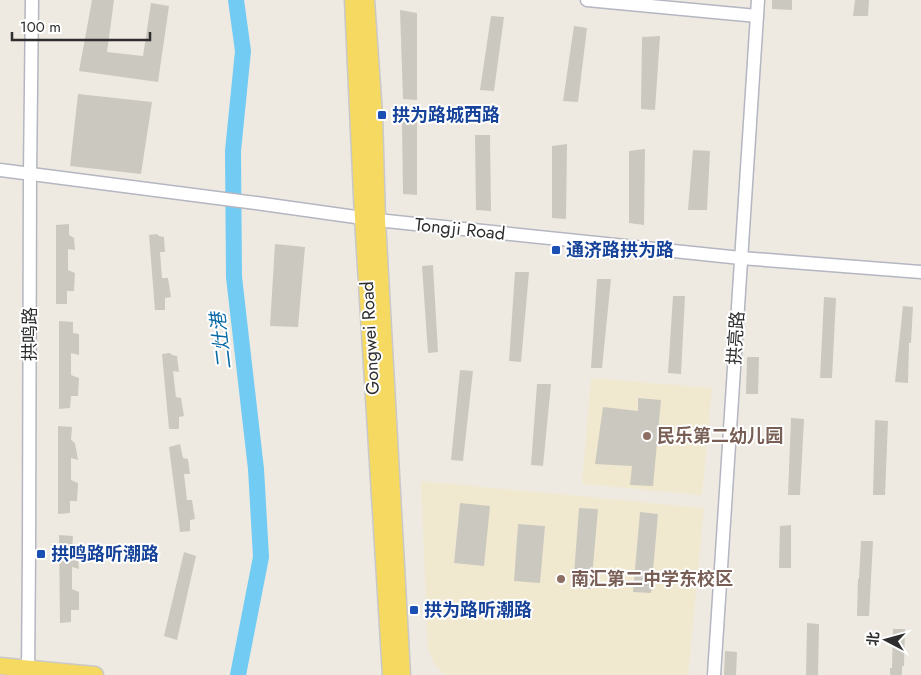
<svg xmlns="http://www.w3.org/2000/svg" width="921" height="675" font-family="Jost,'Noto Sans SC',sans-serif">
  <rect width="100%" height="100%" fill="#efeae1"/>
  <g fill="#f1e8d0">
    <polygon points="591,378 712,388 702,495 582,484"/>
    <polygon points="421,481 704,508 688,675 444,675 435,664 428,650"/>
  </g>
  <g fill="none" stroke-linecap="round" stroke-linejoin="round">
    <polyline stroke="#72cbf3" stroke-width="16" points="236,0 243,51 233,151 234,277 256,469 261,557 238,675"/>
  </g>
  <g fill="#cbc8bf">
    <polygon points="92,0 114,0 107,52 143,56 151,3 169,6 158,82 79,71"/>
    <polygon points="772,0 792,0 792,10 772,9"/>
    <polygon points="855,0 869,0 868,16 853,16"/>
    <polygon points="400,10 417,13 417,100 403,99"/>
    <polygon points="491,16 504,17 494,91 480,90"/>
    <polygon points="574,26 587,28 578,102 563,101"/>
    <polygon points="660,36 655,110 641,109 642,37"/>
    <polygon points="78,94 152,102 141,174 70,166"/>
    <polygon points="402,119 417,119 417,195 403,194"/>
    <polygon points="475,135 490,135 491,211 476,210"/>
    <polygon points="567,144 566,219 552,218 552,146"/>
    <polygon points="645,149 644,225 629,223 629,151"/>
    <polygon points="693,150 710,151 707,210 688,210"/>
    <polygon points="69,224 69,235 74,238 75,250 68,249 68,270 75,273 74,291 67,291 67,304 56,304 56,225"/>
    <polygon points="157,234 159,236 164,237 165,252 160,252 162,278 168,278 171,297 165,298 165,310 155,310 149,235"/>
    <polygon points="275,244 305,247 298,327 270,326"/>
    <polygon points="433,265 438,352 428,353 422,266"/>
    <polygon points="515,272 529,272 521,362 509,361"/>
    <polygon points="597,279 611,279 602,368 591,368"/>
    <polygon points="673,296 685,296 681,374 668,373"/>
    <polygon points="824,297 836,298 832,378 820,378"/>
    <polygon points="903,306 913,307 911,343 909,343 908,383 895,382"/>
    <polygon points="59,321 73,322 73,333 79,334 79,355 71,353 71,375 79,378 78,396 71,396 70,408 59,409"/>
    <polygon points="170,353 172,355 177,356 179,372 173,371 176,397 181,398 184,416 179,417 179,429 169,429 162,354"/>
    <polygon points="747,357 759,357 758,394 746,394"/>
    <polygon points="460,370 473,371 463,461 451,460"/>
    <polygon points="537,384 551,384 543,466 531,465"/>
    <polygon points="638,398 661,400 653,486 630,485 632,466 595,464 603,407 638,411"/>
    <polygon points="791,418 804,419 800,495 788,495"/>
    <polygon points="875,420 888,421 885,495 873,495"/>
    <polygon points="58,426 72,427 71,440 75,443 78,460 71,458 71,480 78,483 77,501 70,501 70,513 58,514"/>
    <polygon points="180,444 183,458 188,459 190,474 184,474 187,500 192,500 195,519 190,520 190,531 180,532 169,447"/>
    <polygon points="460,503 490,506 484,566 454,563"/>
    <polygon points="579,508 598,509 591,589 573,587"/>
    <polygon points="640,512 658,514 651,593 633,592"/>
    <polygon points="518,524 545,526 540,583 514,581"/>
    <polygon points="791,525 791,568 779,568 780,526"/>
    <polygon points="59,535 73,536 72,547 77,551 79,569 72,567 72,589 79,592 79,610 71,610 71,622 60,623"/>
    <polygon points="861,541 873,541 869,616 857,616 858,579 859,579"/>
    <polygon points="184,552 196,556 177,640 164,636"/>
    <polygon points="807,623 819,624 818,675 806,675"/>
    <polygon points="893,629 905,629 904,666 902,666 902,675 890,675 890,668 892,668"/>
    <polygon points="725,651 737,652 736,675 724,675"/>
  </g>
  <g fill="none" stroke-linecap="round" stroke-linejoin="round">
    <defs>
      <g id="minor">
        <polyline points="587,0 757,16"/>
        <polyline points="0,170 256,203 377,220 741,258 921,272"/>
        <polyline points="28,675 29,554 30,174 32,0"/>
        <polyline points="714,675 758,0"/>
      </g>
      <g id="major">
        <polyline points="353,0 363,218 391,675"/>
        <polyline points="366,0 374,115 377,220 402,675"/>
        <polyline points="0,666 95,675"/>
      </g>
    </defs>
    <use href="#minor" stroke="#b4b6c1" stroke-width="15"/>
    <use href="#major" stroke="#c9c9c9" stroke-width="19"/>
    <use href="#minor" stroke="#fff" stroke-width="12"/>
    <use href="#major" stroke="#f5d960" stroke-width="16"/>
  </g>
  <g fill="#1a4fb4" stroke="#fff" stroke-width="2">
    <rect x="377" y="110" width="10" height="10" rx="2.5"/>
    <rect x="551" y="245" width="10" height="10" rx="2.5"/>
    <rect x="36" y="549" width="10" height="10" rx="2.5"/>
    <rect x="409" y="605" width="10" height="10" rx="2.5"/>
  </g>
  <g fill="#8d6e63" stroke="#fff" stroke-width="2">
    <circle cx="647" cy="436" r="5"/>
    <circle cx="561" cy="579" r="5"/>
  </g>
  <g text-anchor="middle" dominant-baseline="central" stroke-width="4" stroke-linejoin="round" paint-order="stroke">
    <g font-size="18" font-weight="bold" fill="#164399" stroke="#fff" text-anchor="start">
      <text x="392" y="115">拱为路城西路</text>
      <text x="566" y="250">通济路拱为路</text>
      <text x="51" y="554">拱鸣路听潮路</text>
      <text x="424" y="610">拱为路听潮路</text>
    </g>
    <g font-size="18" fill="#2e2e2e" stroke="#fff">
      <text transform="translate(460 229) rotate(6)">Tongji Road</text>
      <text transform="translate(30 334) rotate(-90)">拱鸣路</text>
      <text transform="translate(370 338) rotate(-93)">Gongwei Road</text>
      <text transform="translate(736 338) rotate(-86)">拱亮路</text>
    </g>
    <g font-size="18" font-weight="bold" fill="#785e54" stroke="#fff" text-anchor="start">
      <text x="657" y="436">民乐第二幼儿园</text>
      <text x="571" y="579">南汇第二中学东校区</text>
    </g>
    <g font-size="19" font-style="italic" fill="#0a6aa6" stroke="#fff">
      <text transform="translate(221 341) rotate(-97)">二灶港</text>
    </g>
  </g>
  <g transform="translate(886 640) rotate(276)" stroke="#ffffff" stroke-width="4" paint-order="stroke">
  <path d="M0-4L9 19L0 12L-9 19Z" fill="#2e2e2e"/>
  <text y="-8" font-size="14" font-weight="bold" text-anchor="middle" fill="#2e2e2e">北</text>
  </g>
  <path d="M12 32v8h138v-8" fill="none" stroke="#2e2e2e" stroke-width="2.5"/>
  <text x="20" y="32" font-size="15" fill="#2e2e2e" stroke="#ffffff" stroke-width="4" paint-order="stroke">100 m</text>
</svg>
